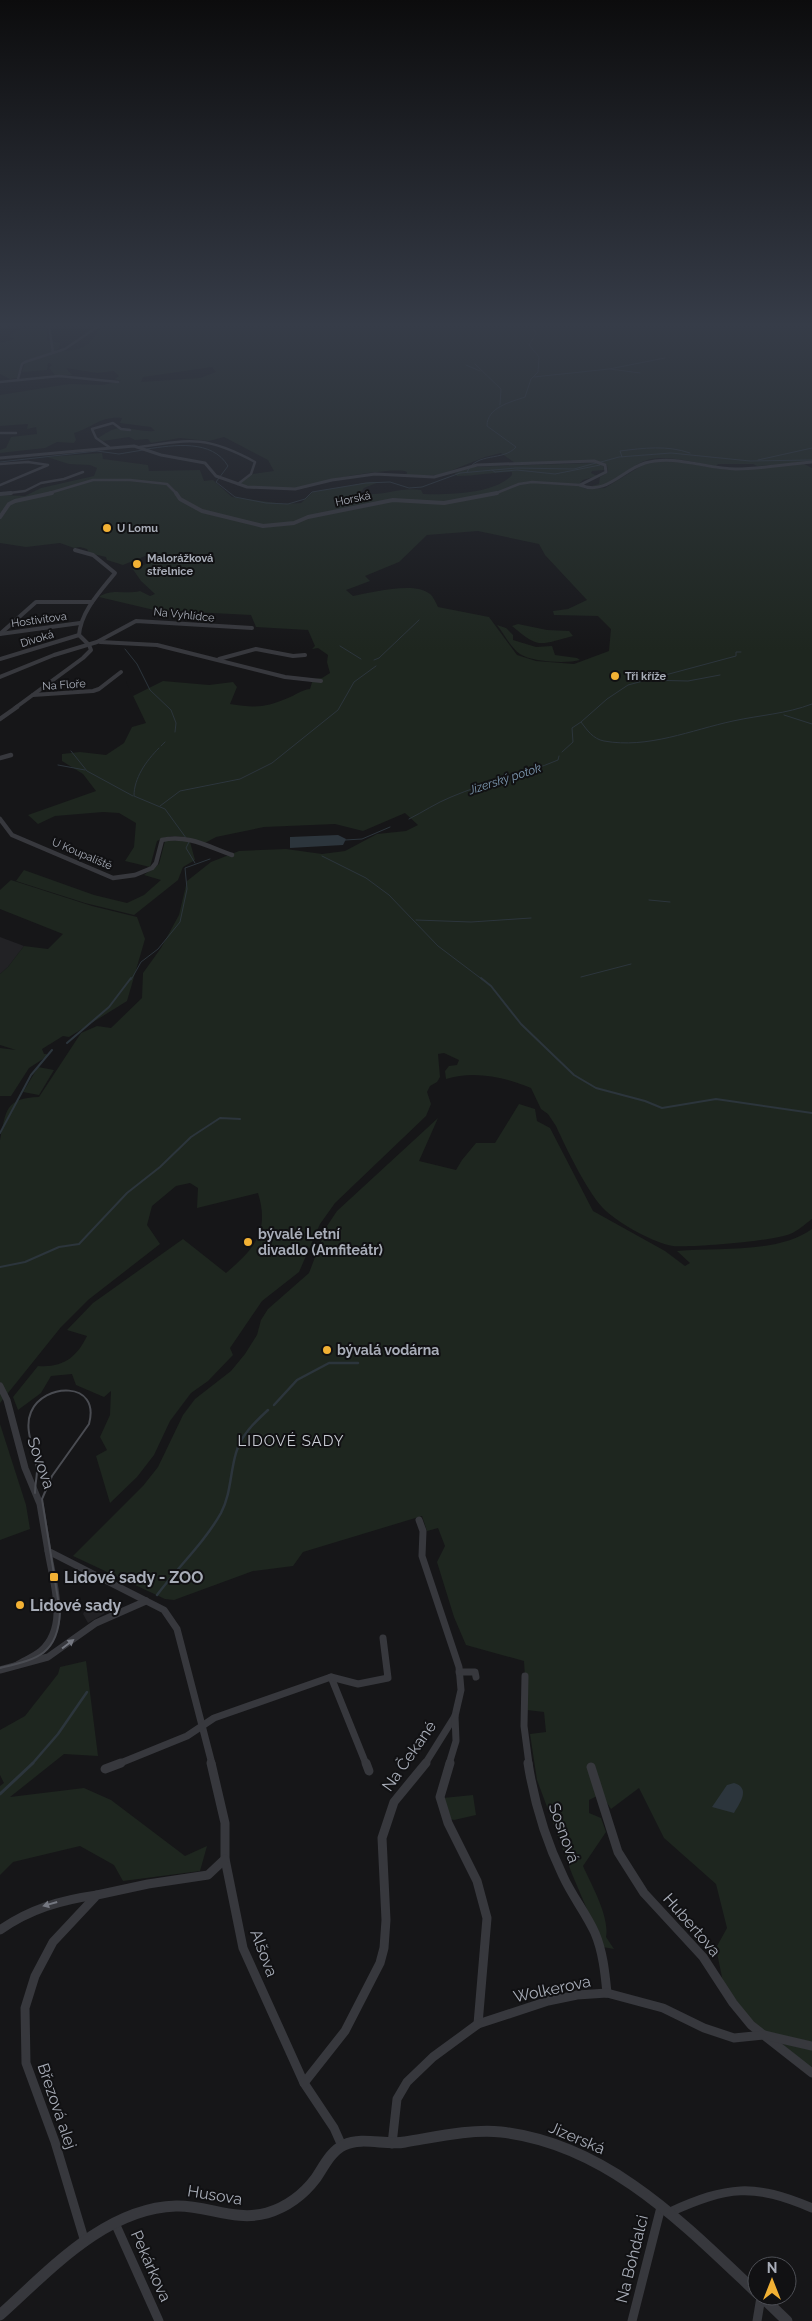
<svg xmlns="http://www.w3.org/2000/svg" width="812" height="2321" font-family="Raleway,sans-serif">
  <rect width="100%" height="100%" fill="#161618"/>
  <g fill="#222225">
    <polygon points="0,937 24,946 8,967 0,974"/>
    <polygon points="99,1602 105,1613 88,1623 83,1614 85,1610"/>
  </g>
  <g fill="#1e261f" fill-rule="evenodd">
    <path d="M39 325H47V340L60 343 59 348 54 352C67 350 81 352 91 341 100 331 97 329 112 325H812V462L757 466 753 464H718L716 466C695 463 668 454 647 460 624 468 618 487 588 487L599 484 600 477 608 472 607 465 602 462 515 463 501 453 485 457 440 475 406 476 407 472C398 467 342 477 329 480 319 483 309 488 299 488 280 489 260 488 241 485V482L253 474 274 471 268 460 224 437 209 441 180 438 151 443 148 439 135 440 129 437 103 441 98 438C105 434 111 429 119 428 132 428 143 432 155 431L151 427 120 423 122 418C100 416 94 427 74 433L76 440 74 443 57 442 45 448 0 453V450L6 448 11 437 37 434 36 427 27 429 28 424 0 426V395L69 384 103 385 121 381 115 379 119 376 114 371 97 373 66 368 72 375H55L49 368 52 365 50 363H48L47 370 22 372 25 363 36 358C24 359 20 365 17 378L10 379 0 374V343L14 339 8 336 18 330ZM212 367 216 372 200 378 141 382 143 377Z"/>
    <path d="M102 453 103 459 148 465 149 471 200 470 204 481 213 480 232 497 284 504 301 503 313 492 370 482H379L364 488 360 493C379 498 401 486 421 490L423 494C448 495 495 494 512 475V472C493 472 476 476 457 476L455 473 471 467 596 463 603 466 604 470 592 471 591 473 597 476 583 480 578 485 586 489 605 488 646 463 667 460 728 470 804 464 812 468V1219C805 1224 798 1231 790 1234 773 1241 692 1248 673 1246 654 1243 620 1224 606 1211 589 1196 566 1148 556 1126L548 1114 541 1109 531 1088C504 1077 474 1070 446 1079L445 1071 449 1066 457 1065 459 1060 444 1053 438 1054 440 1077 437 1082 430 1086 427 1092 431 1104 426 1116 335 1203 320 1224 299 1272 262 1301 230 1348 233 1355 208 1381 191 1393 170 1421 154 1455 137 1477 110 1503 96 1456 107 1450 100 1437 110 1415 111 1391 104 1397 76 1385 72 1374 51 1376 41 1393 18 1410 13 1397 38 1366C63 1368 77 1357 87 1336L67 1330 93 1303 183 1239 226 1273C254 1249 270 1232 258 1193L197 1208 198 1188 190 1183 176 1186 152 1206 147 1225 160 1244 88 1300 61 1327 0 1403V1140C6 1111 5 1098 39 1097L81 1033 97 1026 111 1028 142 998 143 973 161 948 179 915 187 881 211 862 239 851 286 849 322 854 345 851 377 834 406 831 418 825 405 813 363 831 335 824 264 827 216 837 203 844C189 837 172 832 157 841L150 867 125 861 134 847 136 823 119 813 103 812 55 816 38 824 28 815 96 791 83 774 62 761V754L80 752 106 755 124 743 132 727 146 723 126 681 133 696 163 681 209 685 233 682 237 687 230 704C254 708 265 708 288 698 296 695 301 690 310 689L313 679 322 678 330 673 327 662 328 655 318 648 312 649 315 646 308 630 256 627 251 615 154 610 99 597C112 588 125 595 140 591L150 596 155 594 141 581 132 568 154 562 158 557 150 554 123 565 107 560 106 557 89 553 87 549 80 547 74 548 60 543 26 547 0 543V495L25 496 41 488 94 476 97 468 90 465 69 464 47 457ZM478 531 539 544 545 555 587 600 568 609 553 611 554 615 598 616 611 629 609 651 574 664 536 661 517 655 489 617 438 607C436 603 433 596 430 594 414 581 371 593 353 596L346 590 370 581 365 576 399 562 427 535Z"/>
    <path d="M518 624 547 630 569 631 573 636C539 645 539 649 512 626Z"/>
    <path d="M497 625 506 628 513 635V640L536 647 552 646 555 655 577 658 580 660C567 664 531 662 520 654 511 648 504 634 497 625Z"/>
    <polygon points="182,840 190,842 195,860 183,867 178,880 134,915 85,903 16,881 24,870 94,895 127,903 144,895 161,880 144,875 159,864 165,841"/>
    <polygon points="11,880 92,906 137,917 145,939 127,1001 69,1037 63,1036 42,1049 44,1054 47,1054 46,1057 29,1068 11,1096 0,1096 0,1048 16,1050 0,1045 0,974 8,967 24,946 48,949 63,934 0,909 0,890"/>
    <polygon points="38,1067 54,1070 39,1095 23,1092"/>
    <path d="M519 1104 535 1109 537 1121 550 1128 593 1211 665 1251 685 1266 690 1263 677 1251C719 1247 777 1254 812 1229V2042L763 2031 747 2015 723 1982 716 1948 727 1928 716 1884 664 1838 639 1788 611 1809 601 1794 589 1800V1813L601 1818 606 1832 583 1866C591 1884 610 1917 606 1937L614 1949 603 1947 572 1874 537 1780 530 1734 546 1732 544 1712 527 1710 524 1661 466 1645 454 1617 437 1562 445 1546 438 1528 427 1531 422 1516 303 1552 293 1566 253 1571 174 1600 165 1599 73 1556 143 1486 158 1467 183 1415 195 1399 231 1371 245 1354 257 1335 261 1320 268 1309 309 1273 327 1226 337 1211 438 1118 419 1161 456 1170 462 1160 476 1143H495Z"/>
    <polygon points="0,1424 26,1505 30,1529 0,1540"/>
    <polygon points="86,1661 98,1756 64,1754 10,1797 84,1788 111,1800 185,1856 207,1846 200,1871 123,1881 114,1865 80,1846 13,1862 0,1875 0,1786 4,1783 0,1775 0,1730 25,1716 58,1674 60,1667"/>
    <polygon points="473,1795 476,1815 454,1820 451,1819 443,1798"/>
    <polygon points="781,2043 812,2050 812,2069"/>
  </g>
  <g fill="#2c353c">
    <polygon points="338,835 346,839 343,845 290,848 290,837"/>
    <path d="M734 1783C751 1788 740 1803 734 1813L712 1807 727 1785Z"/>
  </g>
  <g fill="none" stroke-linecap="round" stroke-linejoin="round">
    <g stroke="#2c353c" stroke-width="1">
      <polyline points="0,327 17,325"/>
      <polyline points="475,364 501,389 500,405"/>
      <polyline points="466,365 480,371"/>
      <polyline points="610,369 640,373"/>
      <polyline points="534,377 609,369 665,358"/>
      <path d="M147 449C174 445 212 439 228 466L216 482 235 497 266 503 288 504 305 499 312 492 366 483 390 482 409 488 422 487 460 473 516 468 574 469 596 463"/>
      <path d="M622 457 620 451C644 448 667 445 690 453"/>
      <polyline points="758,460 812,448"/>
      <polyline points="0,462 97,451 119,454 143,450"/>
      <polyline points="601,462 619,457 671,453 750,461 812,460"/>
      <polyline points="492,470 495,472 517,470 555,474 600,465 599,462"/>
      <path d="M467 472C477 451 503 462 516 447L487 426C487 407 511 402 525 397L531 379 538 372 539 357 529 345 536 334 532 325"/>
      <polyline points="340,646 361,659"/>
      <polyline points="125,649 137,664 150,690 171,710 176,723 175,732"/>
      <polyline points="374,660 379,658 419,620"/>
      <polyline points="644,680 688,681 720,675"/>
      <polyline points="784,715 812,724"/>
      <polyline points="581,722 607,699 628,685 736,656 736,652 741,652"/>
      <polyline points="161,746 165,742"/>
      <path d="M159 748C146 761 134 778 134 796L165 809 189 842 186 848 195 863"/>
      <polyline points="71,751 87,771 133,796"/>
      <path d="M562 752 573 742 572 728 581 722C587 730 593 739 604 741 648 749 691 730 733 721 760 715 786 714 812 704"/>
      <polyline points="58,765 85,770"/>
      <polyline points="160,806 180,791 240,779 272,763 338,710 354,682 376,666"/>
      <path d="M409 819C423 812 436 803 451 797 486 782 523 775 558 760L559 756"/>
      <polyline points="345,840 362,839 390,827"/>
      <polyline points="322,856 366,878 389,895 438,946 483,980"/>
      <polyline points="649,900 670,902"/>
      <polyline points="416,920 471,922 531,918"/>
      <polyline points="581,977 631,964"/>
      <polyline points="131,980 141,962 158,949 180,922 187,889 185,868 210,859"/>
    </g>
    <g stroke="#2c353c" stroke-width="2">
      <polyline points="481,978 491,986 521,1024 574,1075 596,1088 645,1101 662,1108 716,1099 812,1113"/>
      <polyline points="67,1043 109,1007 131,978"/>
      <polyline points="0,1133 31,1075 52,1050"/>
      <polyline points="0,1267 25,1262 59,1247 79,1244 127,1193 160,1167 191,1137 220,1118 240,1119"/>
    </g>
    <g stroke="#2c353c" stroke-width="2.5">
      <polyline points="274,1405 297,1380 329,1363 358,1363"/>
      <path d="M157 1595C178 1567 204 1543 221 1513 231 1494 230 1473 236 1453 241 1435 255 1422 268 1410"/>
      <polyline points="32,1764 58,1734 87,1692"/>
    </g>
    <polyline stroke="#2c353c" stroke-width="3" points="0,1794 33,1763"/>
    <g stroke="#37383d" stroke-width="2.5">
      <polyline points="49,325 53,353"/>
      <polyline points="18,379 22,364 25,362 65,349 100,325"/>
      <polyline points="0,382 59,376 118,382"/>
      <polyline points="0,433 16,433"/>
      <polyline points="109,447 96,438 92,429 113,423 121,429 130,430"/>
      <path d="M140 447C192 439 207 436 255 462L251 474 238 484"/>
      <polyline points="0,464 28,462 48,465 0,485"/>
      <polyline points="1,494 25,491 41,483 64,479 83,472"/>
      <polyline points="46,494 93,480 130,480 167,484 177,494"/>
      <polyline points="494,494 519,484 532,482 580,485"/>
    </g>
    <g stroke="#37383d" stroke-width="4">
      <polyline points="176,493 180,499 202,511 263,526 294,523 308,517 393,500 444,503 497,493"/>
      <polyline points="0,494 11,493"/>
      <polyline points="0,517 9,504 15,501 52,493"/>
      <path d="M75 550 93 555 115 573C100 592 81 611 79 635L89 645"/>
      <polyline points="0,634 36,602 92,602"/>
      <polyline points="0,634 80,623"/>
      <polyline points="100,642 157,645 285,677 321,681"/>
      <polyline points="0,659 79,635"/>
      <polyline points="219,659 256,649 293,656 305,655"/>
      <polyline points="0,677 54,655 97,642 136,621 252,628"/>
      <polyline points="33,695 93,691 99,689 121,672"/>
      <polyline points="15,708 83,658 91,650 89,645"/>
    </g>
    <g stroke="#37383d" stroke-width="4.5">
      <polyline points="0,719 17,707"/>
      <polyline points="0,758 11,755"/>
      <path d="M0 819 12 835 113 878 135 875 152 868 156 863 162 840C187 834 209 847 232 855"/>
    </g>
    <g stroke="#37383d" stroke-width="7">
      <polyline points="0,1386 7,1400 25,1468 40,1504 48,1551 164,1610 177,1629 212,1764"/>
      <polyline points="419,1520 423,1531 422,1556 459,1667 461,1690 455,1716 425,1764"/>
      <path d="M17 1665C25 1660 34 1657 41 1651 69 1626 53 1583 48 1551"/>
      <polyline points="0,1670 48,1657 96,1623 146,1601"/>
      <polyline points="459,1672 475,1672 476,1677"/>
      <polyline points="525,1676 524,1726 529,1764"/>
      <polyline points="331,1677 366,1764"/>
      <polyline points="118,1764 187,1736 214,1718 331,1677 358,1684 388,1678 383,1638"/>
      <polyline points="449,1764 456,1741 455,1716"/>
    </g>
    <g stroke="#37383d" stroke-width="9">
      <polyline points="211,1763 225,1823 225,1859 243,1948 304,2083 334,2128 342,2146"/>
      <polyline points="366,1763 369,1771"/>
      <polyline points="450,1763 440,1797 448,1823 477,1881 487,1918 478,2024"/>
      <path d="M528 1763C534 1801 546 1841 563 1876 572 1896 586 1913 595 1933 603 1952 605 1973 607 1993"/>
      <polyline points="591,1767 618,1852 644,1893 703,1957 733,2003 751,2025 812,2073"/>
      <polyline points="105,1769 121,1763"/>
      <path d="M0 1930C30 1909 61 1900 97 1895"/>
      <polyline points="304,2083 345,2031 380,1963 384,1948 386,1920 382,1838 394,1802 426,1763"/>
      <polyline points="392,2144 397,2099 407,2082 433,2057 478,2024 548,2001 577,1995 607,1993 663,2008 704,2028 734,2038 764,2035 812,2046"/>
      <path d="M670 2212C728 2186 753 2183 812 2208"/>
      <polyline points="115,2223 159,2321"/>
      <polyline points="85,2242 55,2142 26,2063 25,2008 35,1976 53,1942 97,1895 148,1884 208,1875 225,1859"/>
      <polyline points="632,2321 661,2207"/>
      <polyline points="757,2321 761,2297"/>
    </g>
    <path stroke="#37383d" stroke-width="3" d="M0 458 134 446 161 455 205 463 216 476 247 487 295 489 332 480 375 474 434 477 477 465 594 461 605 465 606 472 580 485C606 496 622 470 645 463 674 454 707 469 736 469 761 469 787 464 812 462"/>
    <g stroke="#37383d" stroke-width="11">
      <polyline points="761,2296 787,2321"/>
      <path d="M0 2315C49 2271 105 2208 176 2206 207 2205 235 2222 267 2213 287 2207 304 2194 316 2178 324 2166 331 2151 344 2145 363 2136 386 2146 405 2142 436 2137 470 2129 501 2132 607 2144 684 2224 757 2293"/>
    </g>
    <path stroke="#4a4c52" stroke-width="2" d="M0 1668C37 1659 58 1655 60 1612L42 1499 52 1476 89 1424C101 1380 43 1383 31 1412 23 1430 36 1452 37 1470 37 1477 35 1485 35 1493"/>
  </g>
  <defs><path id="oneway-solid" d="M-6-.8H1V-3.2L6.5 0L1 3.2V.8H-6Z" transform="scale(1.25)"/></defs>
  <g fill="#757881">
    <use href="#oneway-solid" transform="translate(68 1644) rotate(-37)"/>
    <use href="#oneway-solid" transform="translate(50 1904) rotate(164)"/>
  </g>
  <linearGradient id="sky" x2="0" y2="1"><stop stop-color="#0c0c0d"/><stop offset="0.5" stop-color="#363c48"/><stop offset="1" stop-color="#363c48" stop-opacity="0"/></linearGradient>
  <rect width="812" height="650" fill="url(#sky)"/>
  <g fill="#f2b134" stroke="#111113" stroke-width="2">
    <circle cx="107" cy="528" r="5"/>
    <circle cx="137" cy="564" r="5"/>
    <circle cx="615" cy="676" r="5"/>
    <circle cx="248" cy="1242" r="5"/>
    <circle cx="327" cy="1350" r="5"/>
    <rect x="49" y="1572" width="10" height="10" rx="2.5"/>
    <circle cx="20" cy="1605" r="5"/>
  </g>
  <g text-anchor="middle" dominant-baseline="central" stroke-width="4" stroke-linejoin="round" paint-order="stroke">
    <g font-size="11" fill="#a8adb8" stroke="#111113">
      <text transform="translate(353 499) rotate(-12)">Horská</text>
      <text transform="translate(184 615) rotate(6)">Na Vyhlídce</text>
      <text transform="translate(39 620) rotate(-8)">Hostivítova</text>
      <text transform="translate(37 639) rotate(-17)">Divoká</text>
      <text transform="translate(64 685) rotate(-4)">Na Floře</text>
      <text transform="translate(82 854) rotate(23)">U Koupaliště</text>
    </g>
    <g font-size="11" font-weight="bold" fill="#a8adb8" stroke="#111113" text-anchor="start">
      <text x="117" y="528">U Lomu</text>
      <text x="147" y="558">Malorážková<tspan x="147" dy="13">střelnice</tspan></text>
      <text x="625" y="676">Tři kříže</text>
    </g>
    <g font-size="12" font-style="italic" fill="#7f9bb3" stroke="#111113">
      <text transform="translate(505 779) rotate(-18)">Jizerský potok</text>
    </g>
    <g font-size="14" font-weight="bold" fill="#a8adb8" stroke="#111113" text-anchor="start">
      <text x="258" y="1234">bývalé Letní<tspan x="258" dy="16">divadlo (Amfiteátr)</tspan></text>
      <text x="337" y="1350">bývalá vodárna</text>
    </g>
    <g font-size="15" letter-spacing="1" fill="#c9ccd4" stroke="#111113">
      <text x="291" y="1441">LIDOVÉ SADY</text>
    </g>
    <g font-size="16" fill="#a8adb8" stroke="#111113">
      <text transform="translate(41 1463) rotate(71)">Sovova</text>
      <text transform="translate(409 1756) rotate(-55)">Na Čekané</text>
      <text transform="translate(564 1833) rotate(70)">Sosnová</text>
      <text transform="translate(692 1925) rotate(49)">Hubertova</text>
      <text transform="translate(264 1953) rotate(69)">Alšova</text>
      <text transform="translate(552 1989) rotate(-12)">Wolkerova</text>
      <text transform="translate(57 2106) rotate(71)">Březová alej</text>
      <text transform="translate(577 2138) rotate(23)">Jizerská</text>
      <text transform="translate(215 2195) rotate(9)">Husova</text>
      <text transform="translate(632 2259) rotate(-76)">Na Bohdalci</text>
      <text transform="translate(151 2266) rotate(66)">Pekárkova</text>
    </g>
    <g font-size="16" font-weight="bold" fill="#a8adb8" stroke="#111113" text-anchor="start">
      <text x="64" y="1577">Lidové sady - ZOO</text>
      <text x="30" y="1605">Lidové sady</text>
    </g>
  </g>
  <g transform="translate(772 2281)"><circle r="24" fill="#111113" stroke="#4d4f55"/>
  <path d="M0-4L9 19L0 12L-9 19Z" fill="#f2b134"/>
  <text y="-8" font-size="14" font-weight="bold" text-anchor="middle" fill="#a8adb8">N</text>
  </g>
</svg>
